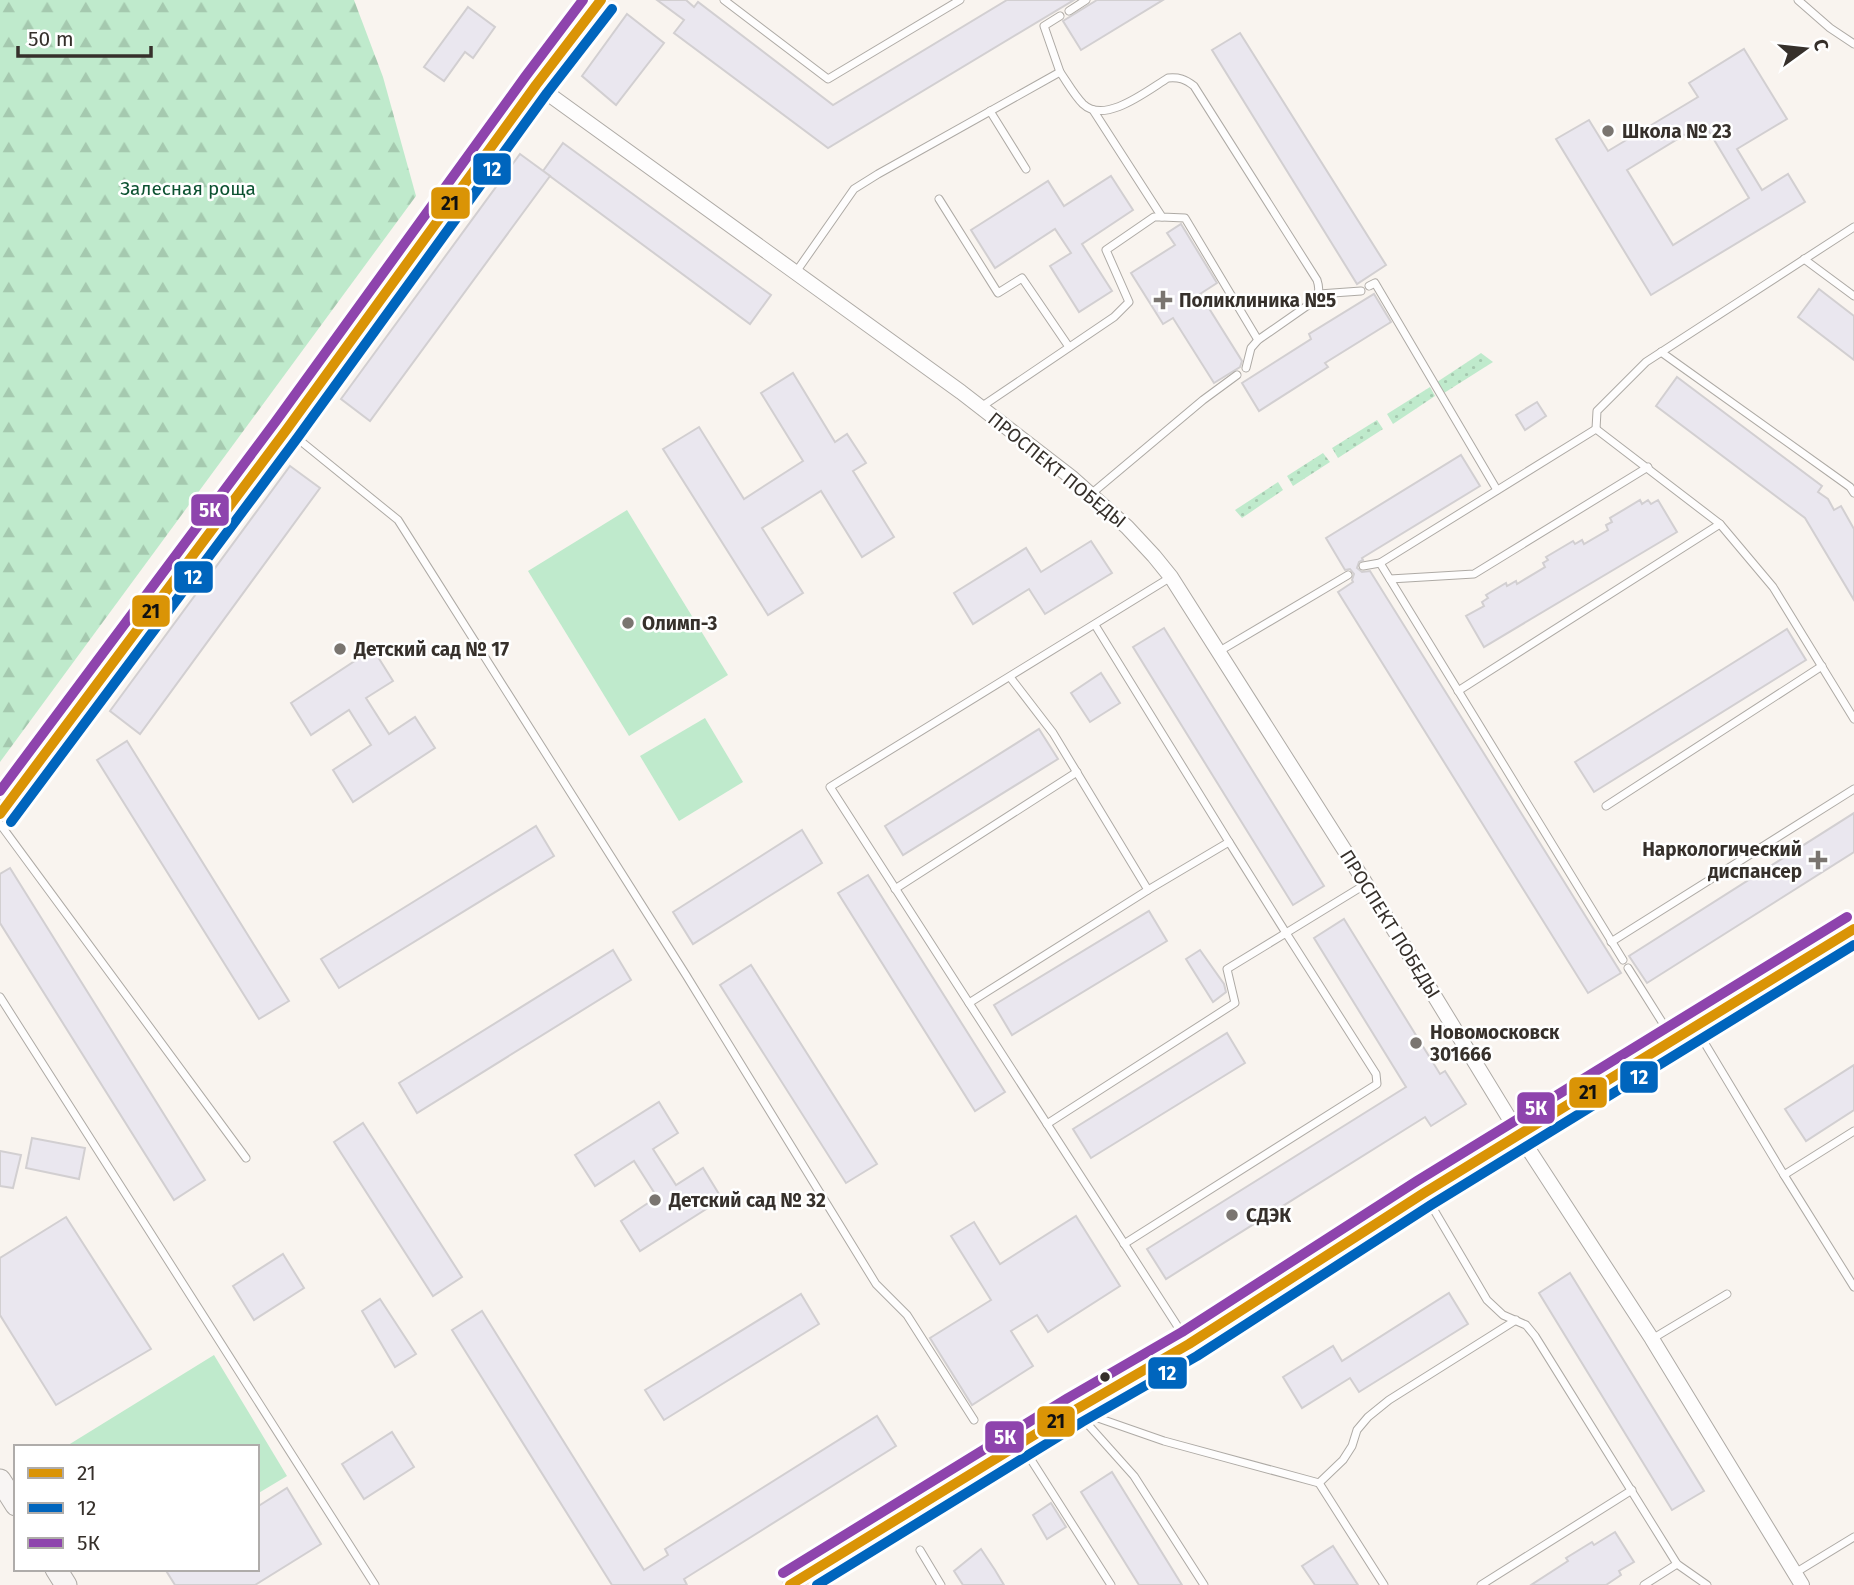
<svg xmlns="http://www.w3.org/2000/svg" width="1854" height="1585" font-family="'Fira Sans',sans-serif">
  <defs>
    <pattern id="grass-dots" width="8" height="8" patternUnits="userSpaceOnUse" patternTransform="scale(1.75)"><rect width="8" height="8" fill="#bfeacc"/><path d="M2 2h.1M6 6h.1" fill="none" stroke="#a5c9af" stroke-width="1.8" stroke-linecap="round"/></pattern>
    <pattern id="forest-firs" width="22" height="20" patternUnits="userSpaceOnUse" patternTransform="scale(1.75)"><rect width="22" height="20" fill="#bfeacc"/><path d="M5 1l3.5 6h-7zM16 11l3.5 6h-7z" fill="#a5c9af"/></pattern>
  </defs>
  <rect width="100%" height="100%" fill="#f9f4ef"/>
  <g fill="url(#grass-dots)">
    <polygon points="1481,353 1493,362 1444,393 1437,382"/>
    <polygon points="1430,387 1435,396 1393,424 1387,414"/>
    <polygon points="1377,420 1383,429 1338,458 1332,448"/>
    <polygon points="1323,453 1330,462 1293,486 1287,476"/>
    <polygon points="1278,482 1283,490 1242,518 1235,510"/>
  </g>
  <polygon fill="url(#forest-firs)" points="0,0 354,0 383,77 416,196 0,762"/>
  <g fill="#bfeacc">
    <polygon points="627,510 728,675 629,736 528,571"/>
    <polygon points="705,718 743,782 679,821 640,756"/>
    <polygon points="214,1355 287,1476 257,1494 257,1447 65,1447"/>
  </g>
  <g fill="#eae7ef" stroke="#d2cfd1" stroke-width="2" fill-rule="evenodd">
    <polygon points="657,0 686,0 694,7 698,2 833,105 1007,0 1074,0 828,148 674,33 684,20"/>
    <polygon points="1097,0 1163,0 1081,50 1063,21"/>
    <polygon points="468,7 495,27 473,58 465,52 444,81 424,67"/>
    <polygon points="627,14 664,43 616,105 582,76"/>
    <polygon points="1240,33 1386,265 1357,284 1212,50"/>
    <path d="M1744 49 1787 119 1737 149 1762 190 1788 174 1805 202 1651 295 1556 139 1589 120 1608 151 1698 97 1689 83ZM1704 123 1749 198 1673 245 1627 170Z"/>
    <polygon points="563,143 771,295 750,324 543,171"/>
    <polygon points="520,154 550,176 370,421 341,399"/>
    <polygon points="1111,176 1133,210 1082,244 1112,291 1079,312 1050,266 1071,253 1055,229 995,268 971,230 1048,181 1064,206"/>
    <polygon points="1181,224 1217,283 1200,294 1242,361 1240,367 1214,383 1173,318 1163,324 1131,273 1175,245 1167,233"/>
    <polygon points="1819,289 1854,316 1854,360 1798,317"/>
    <polygon points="1374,294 1391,322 1325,363 1328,367 1259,411 1242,383 1311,339 1309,334"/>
    <polygon points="793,373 835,442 847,434 866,463 853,471 894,537 862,557 821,491 762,528 803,593 768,615 663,449 699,427 744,499 803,461 761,393"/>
    <polygon points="1677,377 1822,486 1818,492 1828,499 1834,510 1841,506 1854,529 1854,600 1805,518 1656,406"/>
    <polygon points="1537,402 1546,416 1525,430 1516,415"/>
    <polygon points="1461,455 1480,486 1362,558 1363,560 1359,562 1357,568 1362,572 1370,571 1621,973 1588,993 1338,592 1353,582 1352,580 1354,574 1350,569 1345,570 1326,538"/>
    <polygon points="290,466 320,488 140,734 110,711"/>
    <polygon points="1640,500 1642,504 1648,500 1651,504 1658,500 1677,532 1484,647 1466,616 1484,606 1482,602 1488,598 1486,595 1506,583 1507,586 1516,581 1517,584 1545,567 1543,563 1548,560 1546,557 1573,541 1575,544 1582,540 1584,544 1608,530 1606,525 1612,522 1610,518"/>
    <polygon points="1091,541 1112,573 1045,614 1029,589 973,624 954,593 1026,548 1041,572"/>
    <polygon points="1164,628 1324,886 1293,905 1133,647"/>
    <polygon points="1787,629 1806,660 1594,792 1575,762"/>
    <polygon points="373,649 393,681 366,698 389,734 415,717 435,748 353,802 333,770 371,745 349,710 311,735 291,703"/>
    <polygon points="1101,673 1120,703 1090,722 1071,693"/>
    <polygon points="1039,729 1058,759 903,855 885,826"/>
    <polygon points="127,741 289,1001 259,1019 97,760"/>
    <polygon points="1854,813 1854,852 1647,983 1629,956"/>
    <polygon points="536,826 554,856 339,988 321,959"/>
    <polygon points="802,830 822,863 693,944 673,912"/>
    <polygon points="10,868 205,1180 174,1200 0,923 0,874"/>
    <polygon points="868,875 1005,1092 975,1111 838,893"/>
    <polygon points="1149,911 1167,941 1012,1035 994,1005"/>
    <polygon points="1344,919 1440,1074 1445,1071 1466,1104 1431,1126 1425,1117 1166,1279 1147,1249 1406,1087 1314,938"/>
    <polygon points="613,950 631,980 417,1113 399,1083"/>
    <polygon points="1200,950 1224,984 1226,992 1213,1002 1186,959"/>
    <polygon points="751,965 877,1164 846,1183 720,985"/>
    <polygon points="1227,1033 1245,1063 1091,1158 1073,1129"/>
    <polygon points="1854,1065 1854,1110 1806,1141 1785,1109"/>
    <polygon points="659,1102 678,1133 653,1149 676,1185 703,1168 722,1199 640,1251 621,1221 657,1197 634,1161 595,1186 575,1155"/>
    <polygon points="363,1123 462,1277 433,1296 334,1142"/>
    <polygon points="32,1138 85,1148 79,1179 26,1168"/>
    <polygon points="0,1151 21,1155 13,1188 0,1186"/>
    <polygon points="1076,1216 1120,1286 1048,1332 1037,1315 1011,1331 1033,1366 972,1405 930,1338 991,1300 951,1236 974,1222 1000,1264"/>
    <polygon points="66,1217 151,1349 56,1405 0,1315 0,1258"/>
    <polygon points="283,1254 304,1288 254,1320 233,1286"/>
    <polygon points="1570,1273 1704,1491 1672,1510 1539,1293"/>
    <polygon points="1449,1293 1468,1324 1359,1392 1350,1378 1302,1408 1283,1377 1333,1346 1342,1361"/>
    <polygon points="801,1294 819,1324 664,1420 645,1390"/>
    <polygon points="380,1299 416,1354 395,1367 362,1311"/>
    <polygon points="482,1311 644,1570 668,1555 665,1549 877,1416 896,1446 684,1579 687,1585 612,1585 452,1330"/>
    <polygon points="392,1432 414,1467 364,1499 342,1464"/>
    <polygon points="1112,1472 1182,1585 1139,1585 1081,1492"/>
    <polygon points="287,1488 321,1544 255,1585 175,1585 165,1569 257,1569 257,1507"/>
    <polygon points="1051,1503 1066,1527 1047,1539 1033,1515"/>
    <polygon points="1615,1532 1634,1562 1619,1571 1621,1575 1606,1585 1531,1585 1568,1561 1566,1558 1592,1542 1594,1545"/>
    <polygon points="1333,1546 1358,1585 1315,1585 1302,1566"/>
    <polygon points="981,1549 995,1570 1004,1585 963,1585 954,1571"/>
  </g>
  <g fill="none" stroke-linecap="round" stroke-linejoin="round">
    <defs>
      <g id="service">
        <polyline points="724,0 828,79 960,0"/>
        <polyline points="1798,0 1830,28 1854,44"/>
        <polyline points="1069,11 1086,0"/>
        <polyline points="1060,72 1044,26 1060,16"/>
        <polyline points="1093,110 1162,217 1185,218 1258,340"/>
        <polyline points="990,111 1026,169"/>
        <polyline points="939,199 998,293 1022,278 1069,347"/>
        <polyline points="1804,259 1854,296"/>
        <path d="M796 272 854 189 878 174 1060 72C1067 82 1074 95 1083 104 1105 125 1148 90 1168 78 1179 77 1185 79 1194 86L1317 280C1320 289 1319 293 1314 301L1258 340 1251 348 1246 368"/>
        <polyline points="1369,286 1375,283 1497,490"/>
        <polyline points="1319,294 1361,291"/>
        <polyline points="1661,352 1850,487 1854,493"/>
        <polyline points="981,407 1114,317 1129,302 1106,250 1154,217 1162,217"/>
        <polyline points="1596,429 1597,411 1646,362 1854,227"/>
        <polyline points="287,430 398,520 686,975 876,1284 907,1315 974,1420"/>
        <polyline points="1091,494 1203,400 1237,375"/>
        <polyline points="1363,566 1380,563"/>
        <polyline points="1390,579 1474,574 1648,467"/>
        <polyline points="1095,625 1229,842 1148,890 969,1003 1189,1344"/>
        <polyline points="1218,652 1348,575"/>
        <polyline points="1010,677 1053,733 1148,890"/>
        <polyline points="1458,691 1720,524"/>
        <polyline points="1606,806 1822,666"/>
        <polyline points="0,824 246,1158"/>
        <polyline points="1229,842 1286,933 1366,884"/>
        <polyline points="895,889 1077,772"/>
        <polyline points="1611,942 1854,789"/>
        <polyline points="1623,960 1380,563 1596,429 1720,524 1773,587 1854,719"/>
        <polyline points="1628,968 1674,1041"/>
        <polyline points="0,997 375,1585"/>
        <polyline points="969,1003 830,787 1171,577"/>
        <polyline points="1695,1027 1784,1175 1854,1131"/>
        <polyline points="1047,1124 1235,1003 1227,969 1286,933 1376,1074 1377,1084 1124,1244"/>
        <polyline points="1784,1175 1854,1287"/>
        <polyline points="1424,1193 1487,1300 1503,1315 1526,1325 1535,1336 1677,1564 1707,1585"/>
        <polyline points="1652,1339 1727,1294"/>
        <polyline points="1021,1444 1111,1585"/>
        <polyline points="1319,1483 1384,1585"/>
        <polyline points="920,1550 941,1585"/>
        <polyline points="1795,1573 1854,1537"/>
        <polyline points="1204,1585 1134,1476 1075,1410 1164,1441 1319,1483 1343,1460 1352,1446 1357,1430 1368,1417 1389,1400 1516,1320"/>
        <polyline points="1481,1585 1632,1490"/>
        <polyline points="1644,1585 1677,1564"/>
      </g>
      <g id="minor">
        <polyline points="536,85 961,392 1071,477 1127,527 1154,556 1171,577 1366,884 1520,1136 1652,1339 1802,1585"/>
        <polyline points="0,814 287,429 536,85 601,0"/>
        <polyline points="790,1585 1075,1410 1189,1344 1424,1193 1854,929"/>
      </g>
      <g id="secondary">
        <polyline points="0,1480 16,1505"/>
        <polyline points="56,1569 66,1585"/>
      </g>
    </defs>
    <use href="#service" stroke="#aeaaa5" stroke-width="9"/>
    <use href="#minor" stroke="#aeaaa5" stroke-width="16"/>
    <use href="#secondary" stroke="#aeaaa5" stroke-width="23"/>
    <use href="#service" stroke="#fefdfd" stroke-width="7"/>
    <use href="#minor" stroke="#fefdfd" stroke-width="14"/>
    <use href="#secondary" stroke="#f8f5f4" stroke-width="21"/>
    <defs>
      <g id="bus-1">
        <polyline points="0,814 287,429 536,85 601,0"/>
        <polyline points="790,1585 1075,1410 1189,1344 1424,1193 1854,929"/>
      </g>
      <g id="bus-2">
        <polyline points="11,822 298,437 547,93 612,9"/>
        <polyline points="817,1585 1082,1422 1197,1356 1431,1205 1854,945"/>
      </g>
      <g id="bus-3">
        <polyline points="0,791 276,421 525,77 583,0"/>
        <polyline points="783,1573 1068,1398 1182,1332 1417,1181 1847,917"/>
      </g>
    </defs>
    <use href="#bus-1" stroke="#fff" stroke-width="16"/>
    <use href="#bus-2" stroke="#fff" stroke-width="16"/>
    <use href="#bus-3" stroke="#fff" stroke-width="16"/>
    <use href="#bus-1" stroke="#da9406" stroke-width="10"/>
    <use href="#bus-2" stroke="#0065bd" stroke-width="10"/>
    <use href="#bus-3" stroke="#8e44ad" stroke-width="10"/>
  </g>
  <g fill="#7a7570" stroke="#fff" stroke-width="2.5">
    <circle cx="1608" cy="131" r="7"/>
    <path d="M1159.5 289.5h7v7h7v7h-7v7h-7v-7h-7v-7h7z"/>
    <circle cx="628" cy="623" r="7"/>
    <circle cx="340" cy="649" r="7"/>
    <path d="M1814.5 849.5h7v7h7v7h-7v7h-7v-7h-7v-7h7z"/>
    <circle cx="1416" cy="1043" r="7"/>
    <circle cx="655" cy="1200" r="7"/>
    <circle cx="1232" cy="1215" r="7"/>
  </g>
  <circle fill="#36302b" stroke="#fff" stroke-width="2.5" cx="1105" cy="1377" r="6"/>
  <g text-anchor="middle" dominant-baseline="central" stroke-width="5" stroke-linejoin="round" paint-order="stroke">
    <g font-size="19" font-weight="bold" fill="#36302b" stroke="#fff" text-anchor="start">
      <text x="1622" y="131">Школа № 23</text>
      <text x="1179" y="300">Поликлиника №5</text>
      <text x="642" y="623">Олимп-3</text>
      <text x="354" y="649">Детский сад № 17</text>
      <text x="1802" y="849" text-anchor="end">Наркологический<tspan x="1802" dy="22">диспансер</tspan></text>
      <text x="1430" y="1032">Новомосковск<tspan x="1430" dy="22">301666</tspan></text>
      <text x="669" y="1200">Детский сад № 32</text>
      <text x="1246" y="1215">СДЭК</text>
    </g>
    <g font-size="19" fill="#0c5231" stroke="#fff">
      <text x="188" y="188">Залесная роща</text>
    </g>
    <g font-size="19" fill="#36302b" stroke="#fff">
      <text transform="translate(1057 470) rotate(39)">ПРОСПЕКТ ПОБЕДЫ</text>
      <text transform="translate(1390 924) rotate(58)">ПРОСПЕКТ ПОБЕДЫ</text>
    </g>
  </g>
  <g stroke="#fff" stroke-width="2.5">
    <rect x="472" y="152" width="40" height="34" rx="7" fill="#0065bd"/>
    <rect x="430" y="186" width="41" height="34" rx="7" fill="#da9406"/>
    <rect x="190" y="493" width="40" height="34" rx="7" fill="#8e44ad"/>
    <rect x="173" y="560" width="41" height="34" rx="7" fill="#0065bd"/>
    <rect x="131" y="594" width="40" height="34" rx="7" fill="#da9406"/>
    <rect x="1619" y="1060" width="40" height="34" rx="7" fill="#0065bd"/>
    <rect x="1568" y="1076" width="40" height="33" rx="7" fill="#da9406"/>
    <rect x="1516" y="1091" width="40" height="34" rx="7" fill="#8e44ad"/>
    <rect x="1147" y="1356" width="41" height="34" rx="7" fill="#0065bd"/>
    <rect x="1036" y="1405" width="40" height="33" rx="7" fill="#da9406"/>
    <rect x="984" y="1420" width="41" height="34" rx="7" fill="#8e44ad"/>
  </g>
  <g font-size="19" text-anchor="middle" font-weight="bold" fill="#fff">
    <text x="492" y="176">12</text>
    <text x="210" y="517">5К</text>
    <text x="193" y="584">12</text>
    <text x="1639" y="1084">12</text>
    <text x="1536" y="1115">5К</text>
    <text x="1167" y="1380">12</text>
    <text x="1005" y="1444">5К</text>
  </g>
  <g font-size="19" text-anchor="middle" font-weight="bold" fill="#111">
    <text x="450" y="210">21</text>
    <text x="151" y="618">21</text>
    <text x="1588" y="1099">21</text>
    <text x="1056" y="1428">21</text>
  </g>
  <rect x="14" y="1445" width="245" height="126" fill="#ffffff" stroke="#afacaa" stroke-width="2"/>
  <rect x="28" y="1468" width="35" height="10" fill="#da9406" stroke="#afacaa" stroke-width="2"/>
  <text x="77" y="1480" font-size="21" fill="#36302b">21</text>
  <rect x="28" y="1503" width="35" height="10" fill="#0065bd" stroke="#afacaa" stroke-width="2"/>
  <text x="77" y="1515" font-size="21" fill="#36302b">12</text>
  <rect x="28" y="1538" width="35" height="10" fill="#8e44ad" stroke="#afacaa" stroke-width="2"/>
  <text x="77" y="1550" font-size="21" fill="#36302b">5К</text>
  <g transform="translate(1805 49) rotate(75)" stroke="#ffffff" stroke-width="5" paint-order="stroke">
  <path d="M0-5L12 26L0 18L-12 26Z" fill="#36302b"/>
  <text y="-10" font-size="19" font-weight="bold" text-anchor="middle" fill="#36302b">С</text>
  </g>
  <path d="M18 46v10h133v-10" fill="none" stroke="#36302b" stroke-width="3.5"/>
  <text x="28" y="46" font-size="21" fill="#36302b" stroke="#ffffff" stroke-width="5" paint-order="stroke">50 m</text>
</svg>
